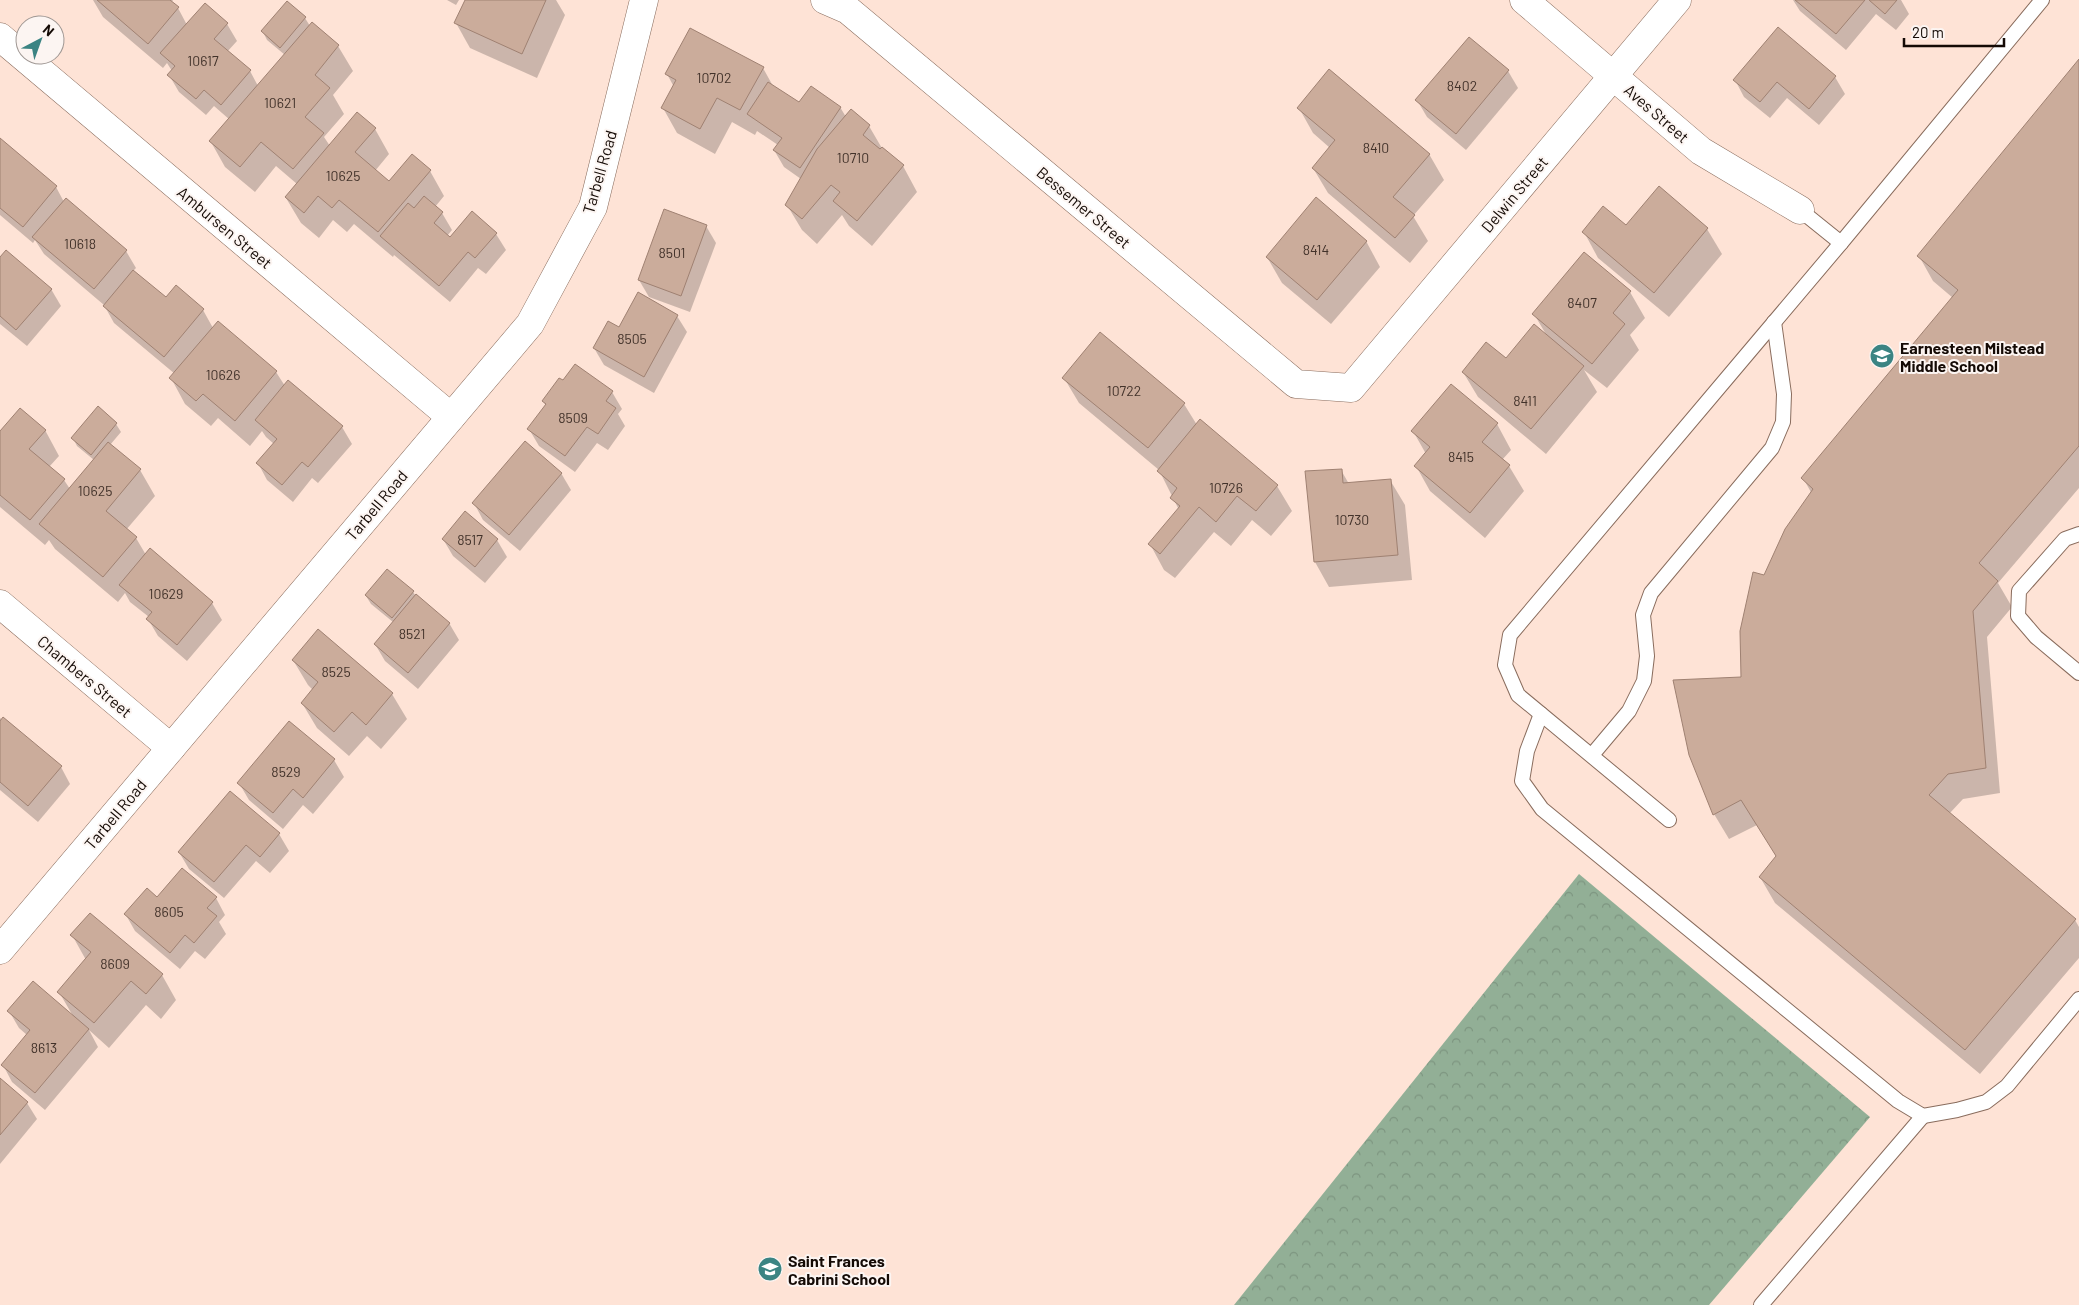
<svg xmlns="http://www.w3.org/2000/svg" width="2079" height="1305" font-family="Barlow,sans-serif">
  <defs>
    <pattern id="forest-crowns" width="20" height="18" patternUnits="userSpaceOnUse" patternTransform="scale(1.25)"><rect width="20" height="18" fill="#92af96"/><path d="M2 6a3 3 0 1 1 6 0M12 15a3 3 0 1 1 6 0" fill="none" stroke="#7d9580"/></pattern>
  </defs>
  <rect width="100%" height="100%" fill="#fee3d6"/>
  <polygon fill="url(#forest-crowns)" points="1579,874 1870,1117 1709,1305 1234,1305"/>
  <g fill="#0003">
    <polygon points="93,0 173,0 171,3 178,8 187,25 227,24 237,41 227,52 250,71 258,86 285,55 267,40 263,32 287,3 305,18 310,26 312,24 338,46 353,71 333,95 344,114 324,137 330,146 375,129 389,154 375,171 389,183 430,171 444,196 435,207 442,213 452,230 447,236 450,239 496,234 506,250 486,274 478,268 450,302 394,255 393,257 354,224 347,232 333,220 319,238 301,223 286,198 297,184 276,166 255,192 225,167 211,142 230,120 214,106 206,115 179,92 169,75 172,71 167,63 163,68 103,17"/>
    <polygon points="447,0 459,0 456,5"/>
    <polygon points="466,0 556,0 565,15 537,78 470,48 456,23"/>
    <polygon points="1793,0 1901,0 1909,14 1896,30 1876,14 1846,50 1800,11"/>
    <polygon points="2079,61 2079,488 1998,583 2012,607 1987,637 2000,793 1963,799 1949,814 2075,920 2079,927 2079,958 1980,1074 1775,903 1760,877 1777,857 1757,825 1729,839 1714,814 1765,576 1812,494 1803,478 1953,298 1933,281 1919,256"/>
    <polygon points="763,68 773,86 799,104 840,107 846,117 851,111 869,126 883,150 903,166 917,192 872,246 849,226 842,215 817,244 802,230 787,205 801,179 784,167 774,150 778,145 757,131 755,135 732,122 715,154 677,133 663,108 674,87 667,74"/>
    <polygon points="1508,71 1518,88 1466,150 1427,117 1417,100"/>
    <polygon points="1835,77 1845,94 1819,125 1787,98 1770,118 1744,97 1735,80"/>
    <polygon points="1299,108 1429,154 1444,180 1413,216 1428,241 1410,263 1328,193 1313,168 1330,148 1313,133"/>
    <polygon points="0,140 56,187 64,202 126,251 136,268 133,271 166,299 176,287 203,310 213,328 276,372 285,386 342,427 352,444 318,483 312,478 293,502 267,480 258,463 274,444 266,437 262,431 250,446 218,418 211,426 185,404 171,378 175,374 114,323 104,305 44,254 35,240 33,243 0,215"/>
    <polygon points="706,226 716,243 690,312 649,297 639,280"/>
    <polygon points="1707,229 1722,254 1669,317 1598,258 1584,232"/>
    <polygon points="1366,241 1380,267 1331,324 1282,283 1267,257"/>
    <polygon points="1584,254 1630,292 1645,318 1630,335 1639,350 1607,388 1584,370 1597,392 1546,454 1478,397 1463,372 1506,359 1547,336 1534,314"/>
    <polygon points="0,259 51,289 61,306 27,346 0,324"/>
    <polygon points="677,316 687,332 654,393 604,365 594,348 619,329"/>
    <polygon points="1064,378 1184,404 1197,425 1200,421 1277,486 1292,511 1271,536 1252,520 1231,546 1214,532 1175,578 1164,570 1150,544 1179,510 1159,470 1079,403"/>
    <polygon points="612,392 622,409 618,414 625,426 608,450 597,443 575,472 539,446 529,429 546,406 543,401"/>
    <polygon points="98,408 116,424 121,432 110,445 140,470 155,496 126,530 136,538 146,555 212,603 222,620 187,661 158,636 148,619 149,617 130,602 125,593 118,602 55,549 49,540 45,545 0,507 0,433 45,430 59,456 49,467 64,480 70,489 94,460 77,446 73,438"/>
    <polygon points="1497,424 1511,450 1502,460 1509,466 1524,491 1485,538 1430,491 1416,466 1426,454 1413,431"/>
    <polygon points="1341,470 1349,484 1390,480 1405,505 1412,580 1329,587 1315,562"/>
    <polygon points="561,473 571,490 520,551 483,520 474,503"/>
    <polygon points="443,539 497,540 507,557 485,583 453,556"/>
    <polygon points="413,592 416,596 449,623 459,640 418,689 385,661 375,644 393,622 371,604 366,596"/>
    <polygon points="293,660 392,694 407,719 381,749 367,736 349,756 317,728 302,703 313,690 308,685"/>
    <polygon points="0,718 61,767 70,784 38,822 0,790"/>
    <polygon points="334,760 344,777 313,814 303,805 283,829 249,800 239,783"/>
    <polygon points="230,792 279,834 289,851 270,873 256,861 224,898 189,869 179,852"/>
    <polygon points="216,898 225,915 219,922 226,934 205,959 195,951 180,969 135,931 126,915 157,899"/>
    <polygon points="72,935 162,975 176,1000 161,1019 146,1005 109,1048 89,1030 98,1047 45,1110 12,1082 3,1065 27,1035 19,1028 9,1011 73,1016 59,992 86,960"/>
    <polygon points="0,1079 27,1103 37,1119 0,1164"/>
  </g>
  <g fill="#cbac9b" stroke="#9f8172">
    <polygon points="97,0 170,0 179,7 148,44"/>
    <polygon points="465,0 546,0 522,54 454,23"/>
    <polygon points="1795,0 1865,0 1836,34"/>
    <polygon points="1869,0 1897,0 1885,14"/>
    <polygon points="287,1 306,17 280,48 261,31"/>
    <polygon points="205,3 228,23 214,39 251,70 221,105 204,90 196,99 167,75 175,66 160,53"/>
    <polygon points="312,22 339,45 315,75 330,88 305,117 324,133 293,169 261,142 240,167 209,141"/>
    <polygon points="1778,27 1836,76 1809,109 1777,82 1760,102 1733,80"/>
    <polygon points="690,28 764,67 740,110 717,98 700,129 661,108 676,80 665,74"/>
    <polygon points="1469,37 1509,70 1456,134 1415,100"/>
    <polygon points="2079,59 2079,446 1979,563 1998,581 1973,611 1986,768 1948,774 1929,795 2076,919 1965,1050 1759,877 1776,856 1741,800 1713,815 1689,755 1673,680 1741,677 1740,631 1753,572 1764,575 1785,529 1813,489 1801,478 1958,290 1917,256"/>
    <polygon points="1329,69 1430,154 1393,197 1415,215 1395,238 1312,168 1335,140 1297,108"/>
    <polygon points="768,82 799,102 811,86 841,107 800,168 773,150 782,138 747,114"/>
    <polygon points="851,109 870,125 863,135 880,149 882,147 904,165 857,221 833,201 840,192 831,185 802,219 785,205 817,149"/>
    <polygon points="357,112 376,128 355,152 389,181 412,154 431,170 378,232 339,200 332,208 318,196 304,213 285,197"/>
    <polygon points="0,138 57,186 23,227 0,208"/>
    <polygon points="1659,186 1708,228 1654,293 1582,232 1603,206 1626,225"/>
    <polygon points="424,196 443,212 434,223 450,237 472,211 497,233 475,258 468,252 439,286 380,236 408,203 414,208"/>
    <polygon points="1316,197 1367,241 1317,300 1266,257"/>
    <polygon points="66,198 127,250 94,289 32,237"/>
    <polygon points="664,209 707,225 681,296 638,280"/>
    <polygon points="6,250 52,289 16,330 0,316 0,257"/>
    <polygon points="1584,252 1631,291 1613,313 1625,324 1592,364 1532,314"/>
    <polygon points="133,270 166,297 176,285 204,309 164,357 103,306"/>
    <polygon points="638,292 678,315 644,377 593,348 608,321 619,327"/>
    <polygon points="218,321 277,371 235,421 203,394 196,401 169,378"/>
    <polygon points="1534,324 1584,366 1531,429 1462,372 1486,342 1506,358"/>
    <polygon points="1100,332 1185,403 1148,448 1062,378"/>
    <polygon points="575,364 613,391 606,401 616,408 598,434 587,427 565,456 527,429 546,404 542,401 559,378 563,380"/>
    <polygon points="288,380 343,426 308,467 302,462 282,485 256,463 277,439 255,420"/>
    <polygon points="1451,384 1498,423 1482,442 1510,465 1470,513 1414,466 1430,447 1411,431"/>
    <polygon points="98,406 117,423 91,455 71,438"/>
    <polygon points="20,408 46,430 29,449 65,479 30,520 0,495 0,431"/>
    <polygon points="1200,419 1278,485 1256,511 1237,496 1216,522 1199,507 1160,554 1148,544 1180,506 1170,498 1177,488 1157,471"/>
    <polygon points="525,441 562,473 509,535 472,503"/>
    <polygon points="108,442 141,469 106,511 137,537 103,577 39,524"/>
    <polygon points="1342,469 1343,483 1391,479 1398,555 1314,562 1305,471"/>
    <polygon points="465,511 498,539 475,567 442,539"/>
    <polygon points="150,548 213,602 177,645 146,619 152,612 119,585"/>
    <polygon points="387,569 414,591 392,618 365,595"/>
    <polygon points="416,594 450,623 408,673 374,644"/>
    <polygon points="318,629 393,693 366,725 352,712 334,732 301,703 318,682 292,660"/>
    <polygon points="3,717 62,766 28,806 0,782 0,721"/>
    <polygon points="289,721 335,759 303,798 293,789 273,813 237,783"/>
    <polygon points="230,791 280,833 260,857 246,845 214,882 178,852"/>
    <polygon points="182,868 217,897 207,908 217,916 194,943 185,935 170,953 124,914 147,888 157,897"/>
    <polygon points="90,913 163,974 146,994 131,981 94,1023 57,992 91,952 70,935"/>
    <polygon points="33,981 89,1029 35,1093 1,1065 30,1030 7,1011"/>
    <polygon points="0,1078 28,1102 0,1135"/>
  </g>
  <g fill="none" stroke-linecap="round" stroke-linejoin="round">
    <defs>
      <g id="service">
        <polyline points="1800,210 1841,243"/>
        <polyline points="2079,534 2065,539 2019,591 2018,616 2036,637 2079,673"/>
        <polyline points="1541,714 1527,751 1522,781 1542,809 1898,1101 1923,1116 1957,1110 1986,1102 2007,1086 2079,999"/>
        <polyline points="1592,755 1629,711 1644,681 1647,656 1643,615 1651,593 1772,448 1783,422 1784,394 1774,322"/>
        <polyline points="1669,820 1518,695 1505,665 1510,635 1841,243 2042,0"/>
        <polyline points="1761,1305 1923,1116"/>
      </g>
      <g id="minor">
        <polyline points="825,0 848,10 1296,384 1351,388 1677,0"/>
        <polyline points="1524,0 1701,151 1800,210"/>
        <polyline points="0,37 451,417"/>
        <polyline points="0,604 171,748"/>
        <polyline points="0,950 530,324 593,207 644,0"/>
      </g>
    </defs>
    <use href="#service" stroke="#896c5d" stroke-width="16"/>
    <use href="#minor" stroke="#896c5d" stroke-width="29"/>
    <use href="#service" stroke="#fff" stroke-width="14"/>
    <use href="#minor" stroke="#fff" stroke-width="28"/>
  </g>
  <defs>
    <symbol id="school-disc" viewBox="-11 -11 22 22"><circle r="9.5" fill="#3b8483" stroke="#fcf5f2"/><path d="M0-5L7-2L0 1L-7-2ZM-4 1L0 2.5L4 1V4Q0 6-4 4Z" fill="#fff"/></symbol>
  </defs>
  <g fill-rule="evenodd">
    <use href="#school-disc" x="1868" y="342" width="28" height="28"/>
    <use href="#school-disc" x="756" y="1255" width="28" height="28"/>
  </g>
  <g text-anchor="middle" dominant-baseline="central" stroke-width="4" stroke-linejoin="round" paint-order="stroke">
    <g font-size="14" fill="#42322a">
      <text x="203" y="60">10617</text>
      <text x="714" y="77">10702</text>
      <text x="1462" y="85">8402</text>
      <text x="280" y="102">10621</text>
      <text x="1376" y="147">8410</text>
      <text x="853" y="157">10710</text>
      <text x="343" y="175">10625</text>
      <text x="80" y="243">10618</text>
      <text x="1316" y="249">8414</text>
      <text x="672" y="252">8501</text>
      <text x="1582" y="302">8407</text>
      <text x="632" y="338">8505</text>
      <text x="223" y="374">10626</text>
      <text x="1124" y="390">10722</text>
      <text x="1525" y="400">8411</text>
      <text x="573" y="417">8509</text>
      <text x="1461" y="456">8415</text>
      <text x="1226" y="487">10726</text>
      <text x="95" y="490">10625</text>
      <text x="1352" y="519">10730</text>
      <text x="470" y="539">8517</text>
      <text x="166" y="593">10629</text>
      <text x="412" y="633">8521</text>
      <text x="336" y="671">8525</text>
      <text x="286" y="771">8529</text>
      <text x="169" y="911">8605</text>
      <text x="115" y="963">8609</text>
      <text x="44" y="1047">8613</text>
    </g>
    <g font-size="16" fill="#140a05" stroke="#fcf5f2">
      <text transform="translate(1657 113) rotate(41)">Aves Street</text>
      <text transform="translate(599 172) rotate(-74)">Tarbell Road</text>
      <text transform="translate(1514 194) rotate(-50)">Delwin Street</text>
      <text transform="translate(1084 207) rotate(40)">Bessemer Street</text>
      <text transform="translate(225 227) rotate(40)">Ambursen Street</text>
      <text transform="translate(376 505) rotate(-50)">Tarbell Road</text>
      <text transform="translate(85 676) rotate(40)">Chambers Street</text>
      <text transform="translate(115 814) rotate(-50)">Tarbell Road</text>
    </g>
    <g font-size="16" font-weight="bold" fill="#140a05" stroke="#fcf5f2" text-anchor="start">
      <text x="1900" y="347">Earnesteen Milstead<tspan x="1900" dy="18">Middle School</tspan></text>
      <text x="788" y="1260">Saint Frances<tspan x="788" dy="18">Cabrini School</tspan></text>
    </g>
  </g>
  <g transform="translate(40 40) rotate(41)"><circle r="24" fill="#fcf5f2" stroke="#9f9793"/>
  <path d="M0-4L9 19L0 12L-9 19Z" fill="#3b8483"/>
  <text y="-8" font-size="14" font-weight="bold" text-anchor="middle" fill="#140a05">N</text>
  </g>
  <path d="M1904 38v8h100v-8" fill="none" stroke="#140a05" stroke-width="2.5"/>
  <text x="1912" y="38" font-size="15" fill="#140a05" stroke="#fcf5f2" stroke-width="4" paint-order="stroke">20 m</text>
</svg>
